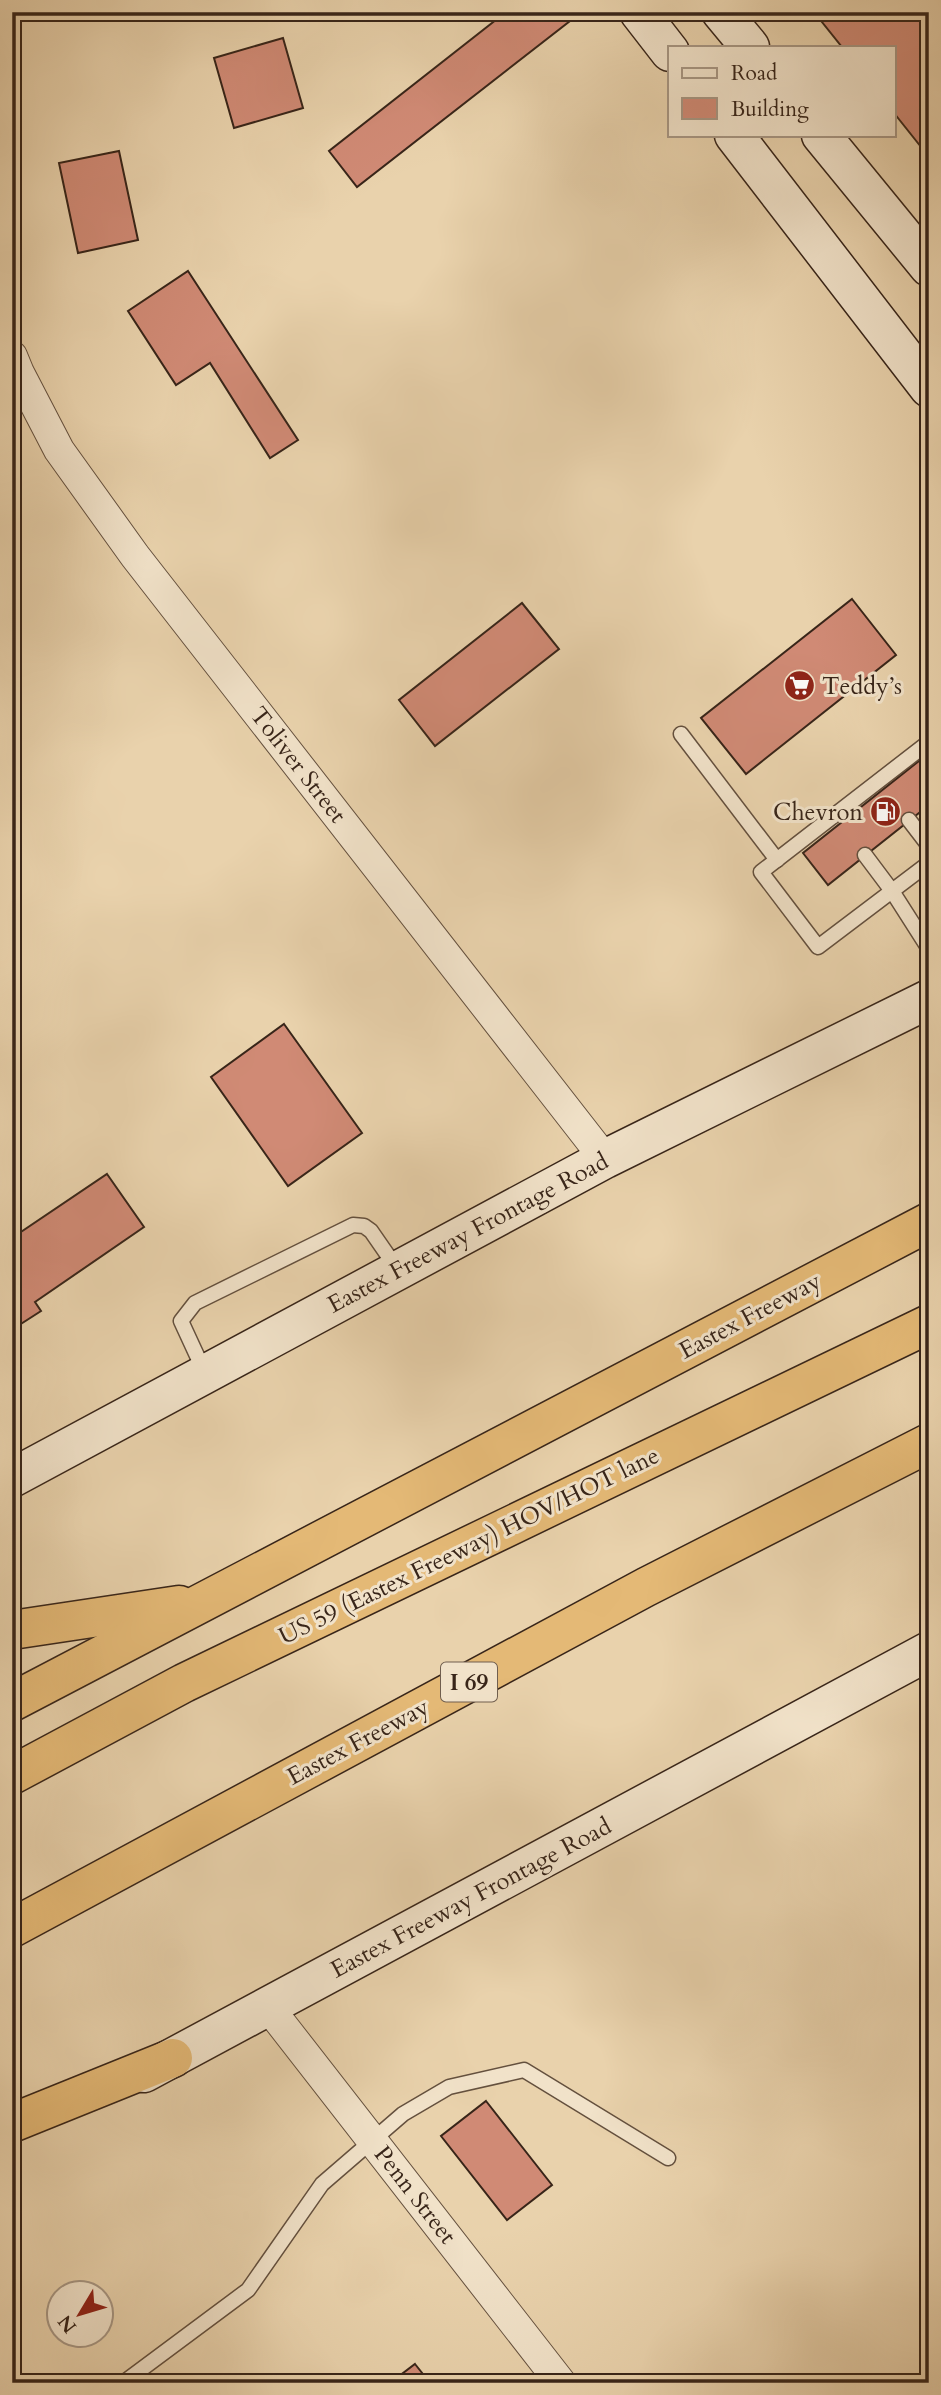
<svg xmlns="http://www.w3.org/2000/svg" width="941" height="2395" font-family="Cardo,serif">
  <rect width="100%" height="100%" fill="#e9d2ac"/>
  <filter id="stains"><feTurbulence type="fractalNoise" baseFrequency=".00286" numOctaves="4"/><feColorMatrix values="0 0 0 0 .2 0 0 0 0 .09 0 0 0 0 .02 0 0 0 .5 -.17"/></filter>
  <radialGradient id="worn" r=".72"><stop offset=".6" stop-color="#630" stop-opacity="0"/><stop offset="1" stop-color="#630" stop-opacity=".3"/></radialGradient>
  <g fill="#d08a75" stroke="#382519" stroke-width="2">
    <polygon points="564,12 570,21 357,187 329,151 506,12"/>
    <polygon points="814,12 929,12 929,157 894,113 894,47 842,47"/>
    <polygon points="283,38 303,108 234,128 214,58"/>
    <polygon points="119,151 138,240 78,253 59,163"/>
    <polygon points="188,271 298,440 270,458 210,363 176,385 128,311"/>
    <polygon points="852,599 896,655 746,774 701,718"/>
    <polygon points="522,603 559,649 435,746 399,700"/>
    <polygon points="929,753 929,805 828,885 803,853"/>
    <polygon points="284,1024 362,1133 288,1186 211,1077"/>
    <polygon points="107,1174 144,1227 35,1302 41,1311 13,1329 12,1238"/>
    <polygon points="486,2101 552,2185 507,2220 441,2136"/>
    <polygon points="415,2364 430,2383 390,2383"/>
  </g>
  <g fill="none" stroke-linecap="round" stroke-linejoin="round">
    <defs>
      <g id="lane">
        <polyline points="681,734 777,860"/>
        <polyline points="909,820 929,846"/>
        <polyline points="865,855 892,891 818,947 761,872 929,742"/>
        <polyline points="929,863 892,891 929,949"/>
        <polyline points="205,1373 181,1321 195,1303 353,1225 364,1226 371,1231 398,1270"/>
        <polyline points="123,2383 248,2290 322,2184 403,2114 449,2087 524,2070 668,2158"/>
      </g>
      <g id="street">
        <polyline points="12,356 19,373 59,450 135,556 605,1159"/>
        <polyline points="269,2008 561,2383"/>
      </g>
      <g id="secondary">
        <polyline points="639,12 670,52"/>
        <polyline points="721,12 750,47"/>
        <polyline points="734,135 929,388"/>
        <polyline points="821,135 929,267"/>
        <polyline points="12,1478 605,1159 929,999"/>
        <polyline points="144,2073 929,1651"/>
      </g>
      <g id="highway">
        <polyline points="12,1630 179,1605"/>
        <polyline points="12,1702 929,1222"/>
        <polyline points="12,1775 184,1683 929,1324"/>
        <polyline points="12,1928 646,1587 929,1443"/>
        <polyline points="12,2123 173,2058"/>
      </g>
    </defs>
    <use href="#lane" stroke="#64503e" stroke-width="17"/>
    <use href="#street" stroke="#64503e" stroke-width="32"/>
    <use href="#secondary" stroke="#382519" stroke-width="41"/>
    <use href="#highway" stroke="#382519" stroke-width="41"/>
    <use href="#lane" stroke="#f1e2c9" stroke-width="14"/>
    <use href="#street" stroke="#f1e2c9" stroke-width="30"/>
    <use href="#secondary" stroke="#f1e2c9" stroke-width="38"/>
    <use href="#highway" stroke="#e4b976" stroke-width="38"/>
  </g>
  <defs>
    <symbol id="supermarket-disc" viewBox="-11 -11 22 22"><circle r="9.5" fill="#8f2418" stroke="#f1e2c9"/><path d="M-6-5.5h2.5l.6 2H6L4.5 2H-2.5L-4.4-4H-6ZM-1.5 3.2a1.3 1.3 0 1 0 .1 0ZM3 3.2a1.3 1.3 0 1 0 .1 0Z" fill="#fff"/></symbol>
    <symbol id="fuel-disc" viewBox="-11 -11 22 22"><circle r="9.5" fill="#8f2418" stroke="#f1e2c9"/><path d="M-5.5-6h7V0h2V4h1.3V-2.5L3-4.5l.8-.8L6-3V5H2.5V1h-1V6h-7ZM-4.2-4.7v3.2H.2V-4.7Z" fill="#fff"/></symbol>
  </defs>
  <g fill-rule="evenodd">
    <use href="#supermarket-disc" x="782" y="668" width="35" height="35"/>
    <use href="#fuel-disc" x="868" y="794" width="35" height="35"/>
  </g>
  <g text-anchor="middle" dominant-baseline="central" stroke-width="6" stroke-linejoin="round" paint-order="stroke">
    <rect fill="#f1e2c9" stroke="#705e4e" stroke-width="2" x="441" y="1662.5" width="56" height="39" rx="5"/>
    <g font-size="23" font-weight="bold" fill="#382519">
      <text x="469" y="1682">I 69</text>
    </g>
    <g font-size="24" fill="#382519" stroke="#f1e2c9" text-anchor="start">
      <text x="822" y="686">Teddy’s</text>
      <text x="863" y="812" text-anchor="end">Chevron</text>
    </g>
    <g font-size="24" fill="#382519" stroke="#f1e2c9">
      <text transform="translate(298 765) rotate(52)">Toliver Street</text>
      <text transform="translate(468 1233) rotate(-28)">Eastex Freeway Frontage Road</text>
      <text transform="translate(750 1316) rotate(-28)">Eastex Freeway</text>
      <text transform="translate(469 1546) rotate(-26)">US 59 (Eastex Freeway) HOV/HOT lane</text>
      <text transform="translate(358 1742) rotate(-28)">Eastex Freeway</text>
      <text transform="translate(471 1898) rotate(-28)">Eastex Freeway Frontage Road</text>
      <text transform="translate(415 2195) rotate(52)">Penn Street</text>
    </g>
  </g>
  <rect width="941" height="2395" fill="none" stroke="#e9d2ac" stroke-width="42"/>
  <rect x="14" y="14" width="913" height="2367" fill="none" stroke="#382519" stroke-width="3.5"/>
  <rect x="21" y="21" width="899" height="2353" fill="none" stroke="#382519" stroke-width="2"/>
  <rect x="668" y="46" width="228" height="91" fill="#f1e2c9" stroke="#a79683" stroke-width="2"/>
  <rect x="682" y="68" width="35" height="10" fill="#f1e2c9" stroke="#a79683" stroke-width="2"/>
  <text x="731" y="80" font-size="21" fill="#382519">Road</text>
  <rect x="682" y="98" width="35" height="21" fill="#d08a75" stroke="#a79683" stroke-width="2"/>
  <text x="731" y="116" font-size="21" fill="#382519">Building</text>
  <g transform="translate(80 2314) rotate(232)"><circle r="33" fill="#f1e2c9" stroke="#a79683" stroke-width="2"/>
  <path d="M0-5L12 26L0 18L-12 26Z" fill="#8f2418"/>
  <text y="-10" font-size="19" font-weight="bold" text-anchor="middle" fill="#382519">N</text>
  </g>
  <rect width="100%" height="100%" filter="url(#stains)"/>
  <rect width="100%" height="100%" fill="url(#worn)"/>
</svg>
